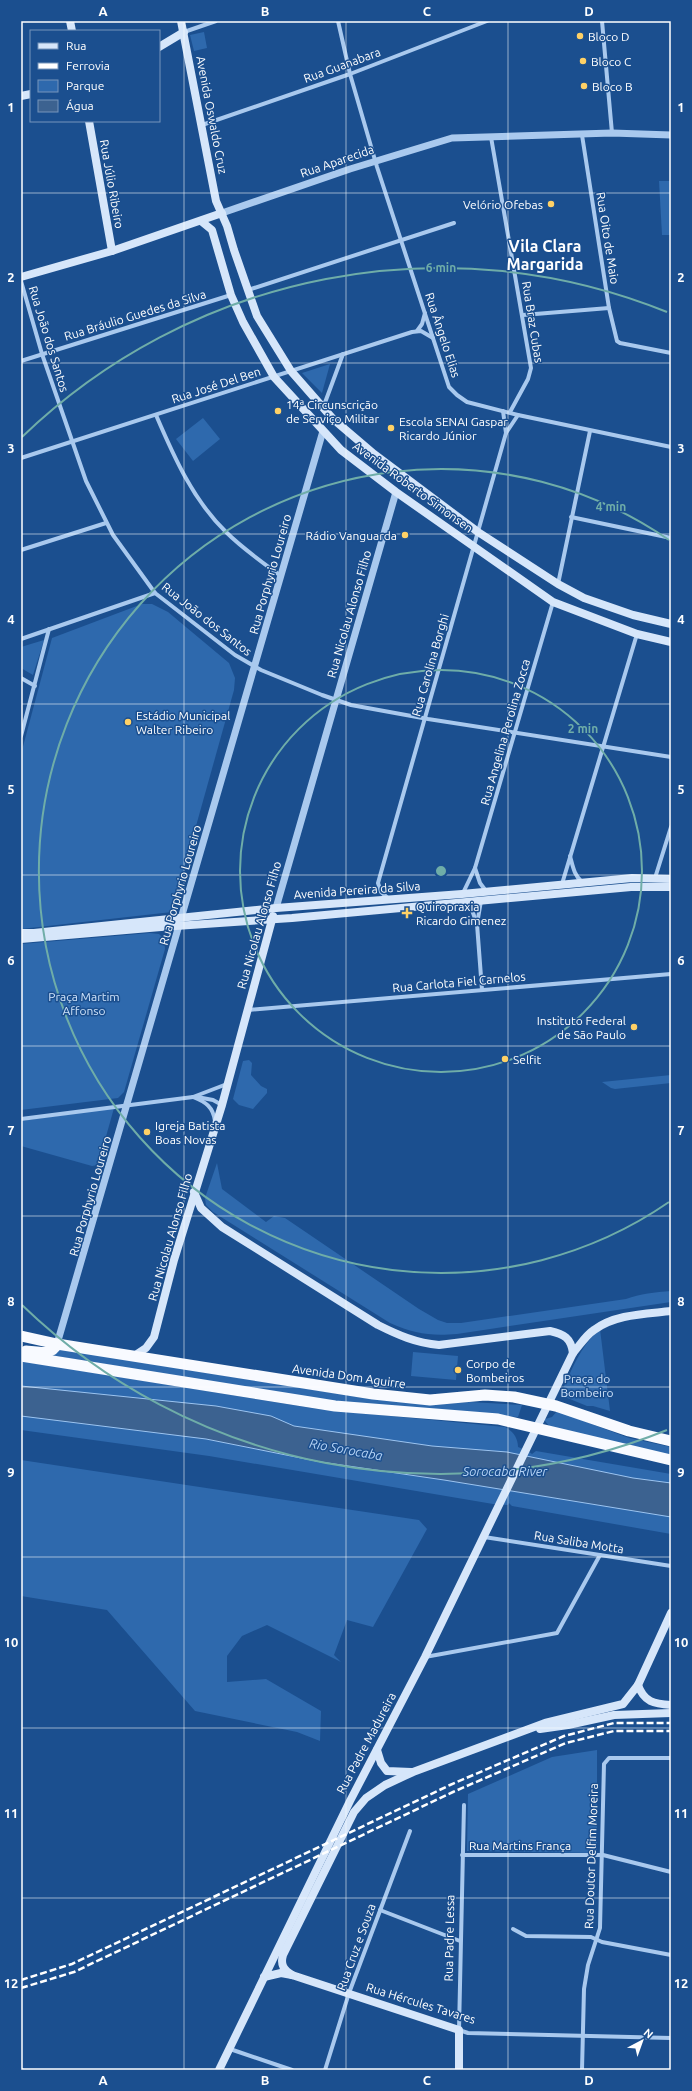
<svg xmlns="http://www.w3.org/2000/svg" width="692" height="2091" font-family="Ubuntu,sans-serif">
  <rect width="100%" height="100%" fill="#1b4f8f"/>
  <g fill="#2e69ad">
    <polygon points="204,32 207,48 194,51 190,35"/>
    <polygon points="659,181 671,181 671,235 662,235"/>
    <polygon points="330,364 322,393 302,373"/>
    <polygon points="203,418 220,439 193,461 176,439"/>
    <polygon points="142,604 152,604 168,612 229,663 235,678 234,690 172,912 21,929 21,754 52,638"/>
    <polygon points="44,640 33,675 21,668 21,647"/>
    <polygon points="150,933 159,934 164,939 165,949 124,1092 118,1098 21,1110 21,944"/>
    <polygon points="249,1060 252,1063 251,1075 261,1086 267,1089 267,1093 253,1109 239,1105 233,1099 243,1061"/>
    <polygon points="671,1075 671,1083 615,1089 611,1088 602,1082"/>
    <polygon points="114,1108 98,1165 92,1166 21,1146 21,1121"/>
    <path d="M217 1163 222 1189 266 1222 274 1216 285 1218 419 1309 438 1320 447 1323H461L626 1299C640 1294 655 1292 671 1291V1302L457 1334C430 1336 415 1334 390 1323L213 1212 206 1205 205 1198Z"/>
    <path d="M600 1329 610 1411 593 1406H587L560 1395C571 1372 580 1346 600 1329Z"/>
    <polygon points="59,1349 364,1398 430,1405 470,1402 522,1405 518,1417 326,1401 50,1355"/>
    <polygon points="413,1352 458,1356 456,1380 411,1376"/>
    <path d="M21 1361 318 1409 505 1427C513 1431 518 1438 518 1447L528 1451 532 1454 536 1451 671 1474V1534L512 1506 509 1503 515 1490 508 1505 493 1504 209 1456 21 1430Z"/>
    <polygon points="557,1411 629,1438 671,1447 671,1456 550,1427 545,1421 545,1419 552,1417"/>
    <polygon points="21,1460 419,1520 427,1529 373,1627 347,1620 334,1655 341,1662 267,1625 242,1636 227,1656 227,1682 266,1679 321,1711 320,1741 297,1732 195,1711 107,1610 21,1596"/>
    <polygon points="597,1750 597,1853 467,1851 468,1794 552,1757"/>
  </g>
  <polygon fill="#3c6290" stroke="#9cc4f0" points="21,1386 216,1406 271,1416 294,1426 432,1446 507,1452 633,1478 671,1483 671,1517 444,1480 321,1462 206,1439 21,1416"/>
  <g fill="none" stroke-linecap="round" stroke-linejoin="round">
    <g stroke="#a9c9ee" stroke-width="4">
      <polyline points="338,21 350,74 377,167 449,387 457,395 467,402 518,415 671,447"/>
      <polyline points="602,21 612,133"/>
      <polyline points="184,32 216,21"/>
      <polyline points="202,125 350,74 487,21"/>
      <polyline points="582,135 609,308 617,341 620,343 671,353"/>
      <polyline points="491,137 531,368 528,379 510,412"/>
      <polyline points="21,281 42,354 86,481 113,535 155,593 235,655 261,670 322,695 351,705 428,719 671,757"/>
      <polyline points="248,290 454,223"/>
      <polyline points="523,315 609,308"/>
      <polyline points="417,331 422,324 425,313"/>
      <polyline points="21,361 231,295"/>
      <polyline points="323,408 343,354"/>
      <polyline points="503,411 506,433"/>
      <path d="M156 415C174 457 193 500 226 532 243 549 262 562 281 576"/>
      <polyline points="21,458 412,332 421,331 433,338"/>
      <polyline points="571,517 671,538"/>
      <polyline points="21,550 106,523"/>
      <polyline points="558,584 590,431"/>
      <polyline points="21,639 155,593"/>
      <polyline points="21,678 35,686"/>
      <polyline points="21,736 49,629"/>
      <path d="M570 856C573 867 574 875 582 882"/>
      <polyline points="475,868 480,883 486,891"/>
      <polyline points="655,878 671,827"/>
      <polyline points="562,884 637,634"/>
      <polyline points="463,893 475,868 553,602"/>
      <polyline points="389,899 381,892 378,883 506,433 518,415"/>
      <polyline points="464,904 472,910 477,924 482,990"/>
      <polyline points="477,924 481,901"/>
      <polyline points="248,1010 671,974"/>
      <path d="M193 1097C206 1102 213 1107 215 1121"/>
      <polyline points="197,1097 213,1100 222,1105"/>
      <polyline points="21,1119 193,1097 227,1084"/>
      <polyline points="484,1537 671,1566"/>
      <polyline points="425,1657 557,1633 600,1555"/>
      <polyline points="464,1805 459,2030 468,2033 671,2038"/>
      <polyline points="462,1855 603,1855 671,1872"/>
      <polyline points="380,1910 460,1941"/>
      <polyline points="513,1929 526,1936 591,1937 602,1942 671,1955"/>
      <polyline points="230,2049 292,2070"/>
      <polyline points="21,2070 22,2070"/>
      <polyline points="325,2070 349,1993 410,1831"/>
      <polyline points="582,2070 584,1989 588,1965 600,1928 604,1764 609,1758 671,1758"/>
    </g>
    <g stroke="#a9c9ee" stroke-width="7">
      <polyline points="222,213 350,169 452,138 612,133 671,135"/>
      <polyline points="276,908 396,492"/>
      <polyline points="57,1344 323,431"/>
    </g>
    <g stroke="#d6e6fa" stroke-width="8">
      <polyline points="70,21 72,31"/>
      <polyline points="181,21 216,201 227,226 234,250 257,316 291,371 333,419 374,454 478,532 558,584 584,598 633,615 671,624"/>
      <polyline points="159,47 184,32"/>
      <polyline points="21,96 31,94"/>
      <polyline points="89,121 112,251"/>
      <polyline points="201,221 212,230 231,295 243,322 274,377 341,450 396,492 553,602 637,634 671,642"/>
      <polyline points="21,277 112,251 222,213"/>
      <polyline points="21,933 34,933 276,908 462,894 632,878 671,879"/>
      <polyline points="21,939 161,927 292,918 631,887 671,887"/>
      <path d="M194 1192 201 1208 222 1227 378 1325C398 1335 416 1343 439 1345L550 1331C564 1334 571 1338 573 1353"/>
      <polyline points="134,1356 146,1348 154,1337 174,1260 222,1105 273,916"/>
      <path d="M638 1685C644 1702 654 1704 671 1705"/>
      <polyline points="540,1729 568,1725 614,1715 671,1713"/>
      <polyline points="377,1750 381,1763 387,1771 411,1772"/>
      <path d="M292 1975C284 1970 280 1965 283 1955L354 1812 366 1798 385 1785 413 1772 545 1723 623 1704 638 1685 671 1613"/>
      <polyline points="264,1977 281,1973 292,1975 459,2030 459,2070"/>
      <path d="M219 2070 350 1801 425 1657 573 1353C580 1345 586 1335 594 1330 615 1314 646 1314 671 1311"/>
    </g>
    <g stroke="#f8faff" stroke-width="11">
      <polyline points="21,1336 57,1344 373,1394 430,1400 485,1395 514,1397 556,1406 629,1431 671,1441"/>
      <path d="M26 1351C37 1352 52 1356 57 1344"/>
      <polyline points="21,1356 335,1406 498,1419 671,1460"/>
    </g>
    <g stroke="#fff" stroke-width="2.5" stroke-dasharray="7 3" stroke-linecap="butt">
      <polyline points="21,1980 72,1964 450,1785 564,1736 614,1723 671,1723"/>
      <polyline points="21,1988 74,1972 453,1792 566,1743 614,1731 671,1731"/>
    </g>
  </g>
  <path fill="none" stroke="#fff" stroke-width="1" stroke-opacity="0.55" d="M184 21V2070M346 21V2070M508 21V2070M21 193H671M21 363H671M21 534H671M21 704H671M21 875H671M21 1046H671M21 1216H671M21 1387H671M21 1557H671M21 1728H671M21 1898H671"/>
  <g fill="none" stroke="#6fada8" stroke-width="2">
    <circle cx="441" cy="871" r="201"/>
    <path d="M669 1202A402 402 0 1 1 669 540"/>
    <path d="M667 1430A603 603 0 0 1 22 1305M22 437A603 603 0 0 1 667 312"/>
  </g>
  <g fill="#ffd166" stroke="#1b4f8f" stroke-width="1.5">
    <circle cx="580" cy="36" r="4"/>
    <circle cx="583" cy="61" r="4"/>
    <circle cx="584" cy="86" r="4"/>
    <circle cx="551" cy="204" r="4"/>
    <circle cx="278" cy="411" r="4"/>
    <circle cx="391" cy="428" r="4"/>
    <circle cx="405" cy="535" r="4"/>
    <circle cx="128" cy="722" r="4"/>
    <path d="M405 907h4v4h4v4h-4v4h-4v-4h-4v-4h4z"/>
    <circle cx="634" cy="1027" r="4"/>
    <circle cx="505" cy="1059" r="4"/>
    <circle cx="147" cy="1132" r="4"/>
    <circle cx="458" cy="1370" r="4"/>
  </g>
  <g text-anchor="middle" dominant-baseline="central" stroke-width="3" stroke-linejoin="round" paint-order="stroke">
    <g font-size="12" fill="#fff" stroke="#1b4f8f" text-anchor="start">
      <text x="588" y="36">Bloco D</text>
      <text x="591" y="61">Bloco C</text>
      <text x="592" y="86">Bloco B</text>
      <text x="543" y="204" text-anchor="end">Velório Ofebas</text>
      <text x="286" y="404">14ª Circunscrição<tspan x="286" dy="14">de Serviço Militar</tspan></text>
      <text x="399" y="421">Escola SENAI Gaspar<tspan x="399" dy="14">Ricardo Júnior</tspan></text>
      <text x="397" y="535" text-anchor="end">Rádio Vanguarda</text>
      <text x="136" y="715">Estádio Municipal<tspan x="136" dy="14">Walter Ribeiro</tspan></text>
      <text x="416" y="906">Quiropraxia<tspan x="416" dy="14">Ricardo Gimenez</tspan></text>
      <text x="626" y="1020" text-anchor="end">Instituto Federal<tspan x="626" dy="14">de São Paulo</tspan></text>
      <text x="513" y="1059">Selfit</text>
      <text x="155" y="1125">Igreja Batista<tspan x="155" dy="14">Boas Novas</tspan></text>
      <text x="466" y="1363">Corpo de<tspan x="466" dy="14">Bombeiros</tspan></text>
    </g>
    <g font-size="12" fill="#fff" stroke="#1b4f8f">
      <text transform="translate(342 65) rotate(-20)">Rua Guanabara</text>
      <text transform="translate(212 115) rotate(79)">Avenida Oswaldo Cruz</text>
      <text transform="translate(337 161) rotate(-19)">Rua Aparecida</text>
      <text transform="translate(112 184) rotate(80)">Rua Júlio Ribeiro</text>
      <text transform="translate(608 238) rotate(81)">Rua Oito de Maio</text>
      <text transform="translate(135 315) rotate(-17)">Rua Bráulio Guedes da Silva</text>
      <text transform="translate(533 322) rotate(81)">Rua Braz Cubas</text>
      <text transform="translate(443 335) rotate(72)">Rua Ângelo Elias</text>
      <text transform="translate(49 339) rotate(73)">Rua João dos Santos</text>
      <text transform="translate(216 385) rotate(-18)">Rua José Del Ben</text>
      <text transform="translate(413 487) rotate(36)">Avenida Roberto Simonsen</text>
      <text transform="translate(270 574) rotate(-74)">Rua Porphyrio Loureiro</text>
      <text transform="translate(349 614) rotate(-74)">Rua Nicolau Alonso Filho</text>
      <text transform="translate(207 619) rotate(38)">Rua João dos Santos</text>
      <text transform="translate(430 665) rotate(-74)">Rua Carolina Borghi</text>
      <text transform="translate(505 732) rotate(-74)">Rua Angelina Perolina Zocca</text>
      <text transform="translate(180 885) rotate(-74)">Rua Porphyrio Loureiro</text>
      <text transform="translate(357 890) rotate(-4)">Avenida Pereira da Silva</text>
      <text transform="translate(259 925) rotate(-74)">Rua Nicolau Alonso Filho</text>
      <text transform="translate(459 982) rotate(-5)">Rua Carlota Fiel Carnelos</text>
      <text transform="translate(90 1196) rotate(-74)">Rua Porphyrio Loureiro</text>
      <text transform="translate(170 1237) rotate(-74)">Rua Nicolau Alonso Filho</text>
      <text transform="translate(349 1376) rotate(8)">Avenida Dom Aguirre</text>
      <text transform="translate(579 1542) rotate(9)">Rua Saliba Motta</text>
      <text transform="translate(366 1743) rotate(-62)">Rua Padre Madureira</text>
      <text x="520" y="1845">Rua Martins França</text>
      <text transform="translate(591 1856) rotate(-88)">Rua Doutor Delfim Moreira</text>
      <text transform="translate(449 1938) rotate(-89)">Rua Padre Lessa</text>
      <text transform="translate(356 1947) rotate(-70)">Rua Cruz e Souza</text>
      <text transform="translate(421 2003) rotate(17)">Rua Hércules Tavares</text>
    </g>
    <g font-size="12" fill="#cfe3fa" stroke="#1b4f8f">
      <text x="84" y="996">Praça Martim<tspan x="84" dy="14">Affonso</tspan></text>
      <text x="587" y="1378">Praça do<tspan x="587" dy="14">Bombeiro</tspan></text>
    </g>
    <g font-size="13" font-style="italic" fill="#b5d3f5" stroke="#1b4f8f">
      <text transform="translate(346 1449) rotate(10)">Rio Sorocaba</text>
      <text x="505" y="1471">Sorocaba River</text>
    </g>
    <g font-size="16" font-weight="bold" fill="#fff" stroke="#1b4f8f">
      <text x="545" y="246">Vila Clara<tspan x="545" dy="18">Margarida</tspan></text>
    </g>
  </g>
  <circle cx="441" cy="871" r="6" fill="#6fada8" stroke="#1b4f8f" stroke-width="2"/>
  <g font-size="12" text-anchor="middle" font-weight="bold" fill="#6fada8" stroke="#1b4f8f" stroke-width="3" stroke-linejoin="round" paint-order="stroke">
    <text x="441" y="272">6 min</text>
    <text x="611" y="511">4 min</text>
    <text x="583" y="733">2 min</text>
  </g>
  <rect width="692" height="2091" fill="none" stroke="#1b4f8f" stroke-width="44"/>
  <rect x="30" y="30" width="130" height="92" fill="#1b4f8f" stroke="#7695bc"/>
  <rect x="38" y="43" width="20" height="6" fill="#d6e6fa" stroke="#7695bc"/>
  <text x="66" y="50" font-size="12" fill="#ffffff">Rua</text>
  <rect x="38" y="63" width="20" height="6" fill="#ffffff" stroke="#7695bc"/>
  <text x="66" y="70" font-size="12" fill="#ffffff">Ferrovia</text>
  <rect x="38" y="80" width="20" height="12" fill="#2e69ad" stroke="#7695bc"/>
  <text x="66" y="90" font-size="12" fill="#ffffff">Parque</text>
  <rect x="38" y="100" width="20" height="12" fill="#3c6290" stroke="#7695bc"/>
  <text x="66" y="110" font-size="12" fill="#ffffff">Água</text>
  <g transform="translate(642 2041) rotate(41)" stroke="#1b4f8f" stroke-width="3" paint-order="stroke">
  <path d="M0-3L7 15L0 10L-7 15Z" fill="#ffffff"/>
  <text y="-6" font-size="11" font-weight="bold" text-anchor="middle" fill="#ffffff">N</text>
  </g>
  <rect x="22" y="22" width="648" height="2047" fill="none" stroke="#fff" stroke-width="1.5"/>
  <g font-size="13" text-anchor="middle" font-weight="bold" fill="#fff">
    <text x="103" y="16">A</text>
    <text x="265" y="16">B</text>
    <text x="427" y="16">C</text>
    <text x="589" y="16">D</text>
    <text x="11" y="112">1</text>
    <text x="681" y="112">1</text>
    <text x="11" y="282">2</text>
    <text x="681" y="282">2</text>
    <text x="11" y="453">3</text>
    <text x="681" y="453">3</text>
    <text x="11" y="624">4</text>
    <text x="681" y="624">4</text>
    <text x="11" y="794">5</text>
    <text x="681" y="794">5</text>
    <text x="11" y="965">6</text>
    <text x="681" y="965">6</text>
    <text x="11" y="1135">7</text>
    <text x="681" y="1135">7</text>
    <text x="11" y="1306">8</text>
    <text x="681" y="1306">8</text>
    <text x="11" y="1477">9</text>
    <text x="681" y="1477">9</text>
    <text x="11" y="1647">10</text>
    <text x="681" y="1647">10</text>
    <text x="11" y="1818">11</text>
    <text x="681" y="1818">11</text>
    <text x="11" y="1988">12</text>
    <text x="681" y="1988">12</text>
    <text x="103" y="2085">A</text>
    <text x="265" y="2085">B</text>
    <text x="427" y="2085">C</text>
    <text x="589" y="2085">D</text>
  </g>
</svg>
